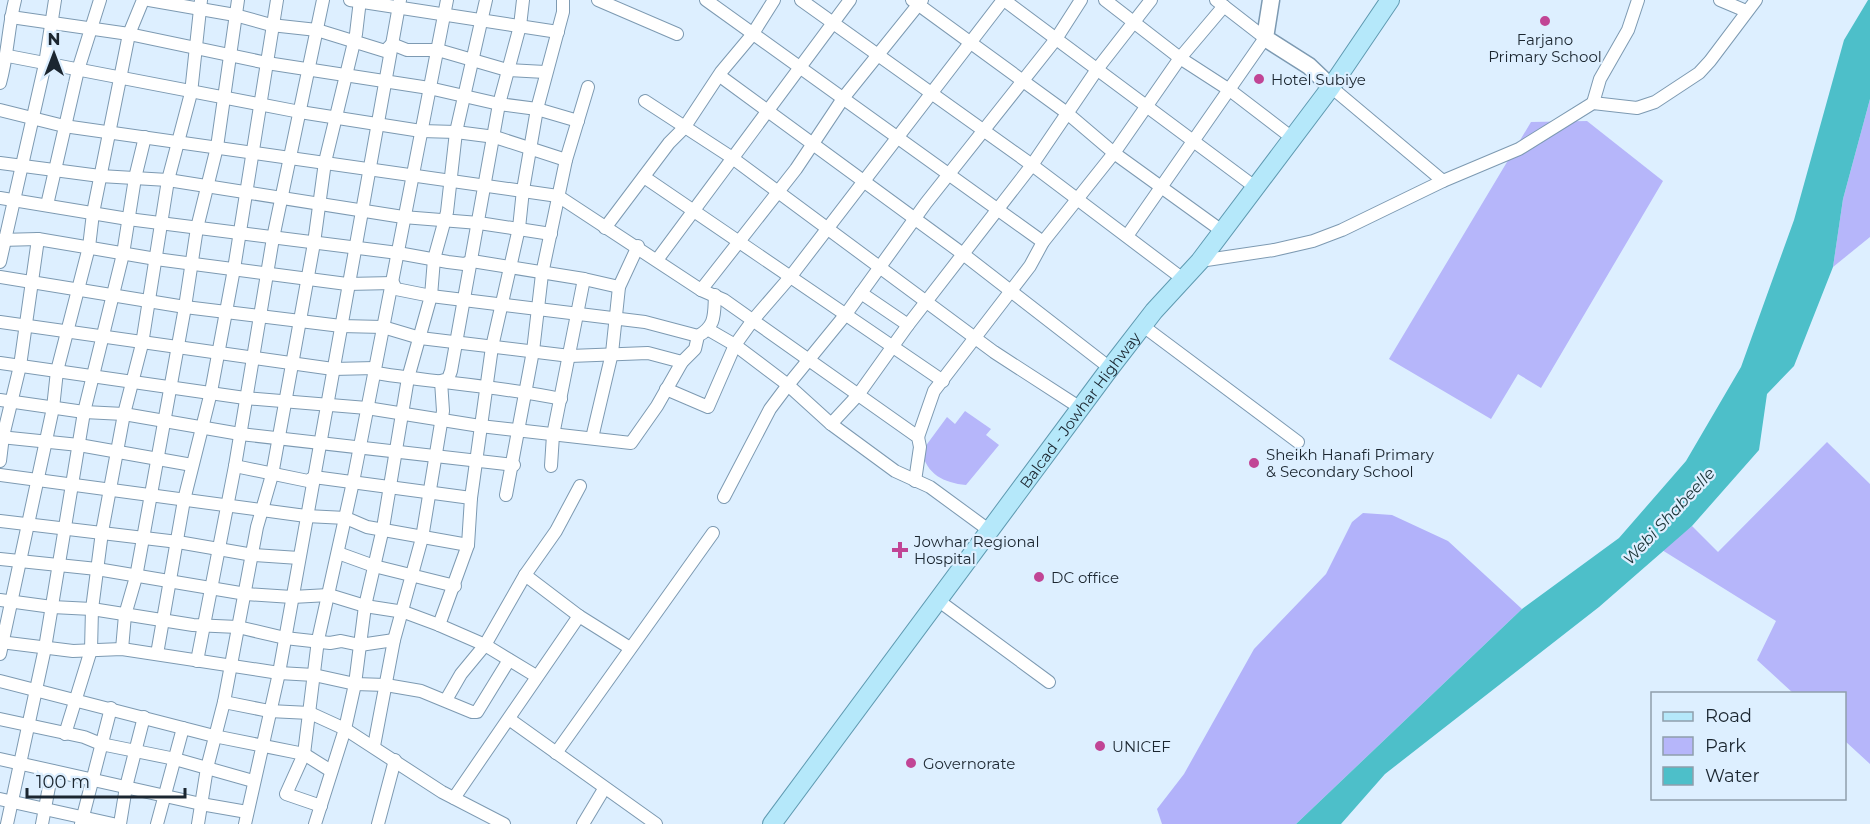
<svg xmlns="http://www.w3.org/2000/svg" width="1870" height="824" font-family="Montserrat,sans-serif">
  <rect width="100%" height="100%" fill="#ddefff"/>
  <g fill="#b6b6fa">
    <polygon points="1870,99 1870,237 1833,267 1843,199"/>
    <polygon points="1587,121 1663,181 1541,388 1518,374 1491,419 1389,359 1531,122"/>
    <path d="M965 411 991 429 986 435 999 445 966 485C944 483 926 474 922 451L947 417 955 424Z"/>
    <polygon points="1827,442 1870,484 1870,764 1845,741 1844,694 1793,693 1757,660 1776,621 1662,550 1692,526 1718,552"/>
  </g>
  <polygon fill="#b2b2fa" points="1363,513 1392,515 1448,541 1522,609 1296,824 1162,824 1157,809 1184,774 1254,649 1326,574 1352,522"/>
  <polygon fill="#4dbfc9" points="1868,0 1870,0 1870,99 1843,199 1833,267 1794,366 1767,394 1759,450 1692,526 1599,607 1385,774 1341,824 1296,824 1522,609 1619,538 1686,461 1741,367 1794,220 1844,40"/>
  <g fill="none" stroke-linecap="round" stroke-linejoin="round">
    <defs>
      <g id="street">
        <polyline points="149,0 235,15 271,25 317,30 385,51 392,44 407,50 438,50 507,70 545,72"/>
        <polyline points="350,0 558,32"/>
        <polyline points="598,0 677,34"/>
        <polyline points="706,0 1043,242"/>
        <polyline points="801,0 1032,165 1183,279"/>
        <polyline points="912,0 1067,113 1114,153 1222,231"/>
        <polyline points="1004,0 1255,187"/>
        <polyline points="1105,0 1180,58 1231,91 1291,137"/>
        <polyline points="1720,0 1746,11"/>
        <polyline points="11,17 129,34 267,63 429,88 499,104 537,109 578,121"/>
        <polyline points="8,56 300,112 421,131 456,132 495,137 566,160"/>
        <polyline points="720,76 963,254 1110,368"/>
        <path d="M0 83C8 55 8 27 15 0"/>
        <polyline points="1331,87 1443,181"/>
        <polyline points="645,101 731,157 994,352 1082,409"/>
        <polyline points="1593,103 1600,79 1628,30 1638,0"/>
        <polyline points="0,110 64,126 558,196 701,290 724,300 918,437 920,447 915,481"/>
        <polyline points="0,163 100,176 168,180 403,217 479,223 551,234"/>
        <polyline points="644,177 943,381"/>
        <polyline points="0,198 128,219 398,253 448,262 464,264 472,261 584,279 619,287"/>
        <polyline points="47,205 78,70 100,0"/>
        <polyline points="605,228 669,143 684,128 721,72 752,35 774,0"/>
        <polyline points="1127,236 1265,38 1216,0"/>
        <polyline points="0,240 38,239 156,259 347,284 393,283 396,289 431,296 645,322 698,336"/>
        <polyline points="657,260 850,0"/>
        <polyline points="1200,261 1274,250 1313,241 1342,230 1443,181 1519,149 1593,103 1637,108 1655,102 1699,73 1710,61 1756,0"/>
        <polyline points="0,262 45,64 55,0"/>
        <polyline points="0,277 185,307 341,326 383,327 420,338 570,356 648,353 682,362"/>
        <polyline points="701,290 796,169 844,97 922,0"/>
        <polyline points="861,293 908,325"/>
        <path d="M0 322 333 369 375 368 376 373C437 383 500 386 561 399"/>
        <polyline points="1143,326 1298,442"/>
        <polyline points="709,330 735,345 788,385 831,424 895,471 930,487 990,531"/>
        <path d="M0 363 245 398 367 408 480 426 631 443 657 406 682 362 695 349 698 336C716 326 714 315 715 295"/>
        <polyline points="666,389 708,407 735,345 753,320 791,276 1003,0"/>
        <polyline points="0,400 84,412 124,414 240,434 514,465"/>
        <polyline points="831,424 858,395 908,325 1032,165 1098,68 1151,0"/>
        <polyline points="0,437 79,445 192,465"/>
        <polyline points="918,437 934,391 1030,266 1043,242 1114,153 1180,58 1224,6"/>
        <polyline points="592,438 612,353 619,287 638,246"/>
        <polyline points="0,461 3,436 20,366 38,239"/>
        <polyline points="235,466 308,481 314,477 471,498"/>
        <polyline points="551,466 553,435 584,279"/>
        <polyline points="0,475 306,516 346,518 367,527 468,545"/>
        <polyline points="506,495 533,351 542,274 566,160 588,87"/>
        <polyline points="724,497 770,409 788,385 846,314 926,203 1056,39 1081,0"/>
        <polyline points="0,521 178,542 253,555 299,558"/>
        <polyline points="338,553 374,566 455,586"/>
        <polyline points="0,559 97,569 246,594 292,597 329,595 365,606 404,612 439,625 485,645 536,676"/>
        <polyline points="525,575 579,616"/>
        <polyline points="0,600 52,607 92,609 193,625 238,627 285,638 330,643 341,641 360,645 394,640"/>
        <polyline points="939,601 1049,682"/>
        <polyline points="439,625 468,545 471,498 492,347 519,228 523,190 537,109 563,12 563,0"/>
        <polyline points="0,642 73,651 122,649 279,673 314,675 355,684 386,685 421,691 472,712 477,712 509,660"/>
        <polyline points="122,649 125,615 136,577 185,307 197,228 217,147 238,0"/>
        <polyline points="0,654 53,408 57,371 89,247 93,213 129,34 143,0"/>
        <polyline points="157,654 184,500 211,392 234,269 277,0"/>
        <polyline points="197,661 235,466 273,238 323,0"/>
        <polyline points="0,681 214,736 304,754 331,771"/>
        <polyline points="446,700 461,674 485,645 525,575 556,531 580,486"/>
        <polyline points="224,702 269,711 310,713 345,729 442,792 504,824"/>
        <polyline points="0,719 84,737 101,744 175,759 253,781"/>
        <polyline points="509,719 656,824"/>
        <polyline points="65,734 91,650 92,609 102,532 124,414 142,344 168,180 191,93 201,0"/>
        <polyline points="374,746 394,640 422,538 443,411 441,381 448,379 451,371 499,104 520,26 523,0"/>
        <polyline points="556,753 713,533"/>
        <polyline points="0,759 201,804 247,812"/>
        <polyline points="454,798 579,616 630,648"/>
        <polyline points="0,799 113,824"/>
        <polyline points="321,806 286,794 304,754 318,640 353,482 447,0"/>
        <polyline points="7,824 45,648 84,412 123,254 135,178 145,137"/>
        <polyline points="42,824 52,771"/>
        <polyline points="81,824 111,708"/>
        <polyline points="120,824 126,787 144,717"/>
        <polyline points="157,824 183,728"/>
        <polyline points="198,824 207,768 224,702 257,527 272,475 314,243 325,162 356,34 360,0"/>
        <polyline points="245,824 279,673 400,0"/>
        <polyline points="315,824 345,729 355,684 365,606 383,528 408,378 431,296 434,259 447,212 456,132 486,0"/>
        <polyline points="378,824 395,760"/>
        <polyline points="583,824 604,789"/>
      </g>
      <polyline id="secondary" points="1271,0 1265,38 1309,66 1331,87"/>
      <g id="primary">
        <path id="s1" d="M772 824 1110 368 1154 311 1200 261 1331 87 1390 0"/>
      </g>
    </defs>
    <use href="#street" stroke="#7d9ab2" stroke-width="14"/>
    <use href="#secondary" stroke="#7d9ab2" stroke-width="19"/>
    <use href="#primary" stroke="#5f9ab1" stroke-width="20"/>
    <use href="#street" stroke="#fff" stroke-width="12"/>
    <use href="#secondary" stroke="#fff" stroke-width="16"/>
    <use href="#primary" stroke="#b5e8fa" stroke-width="18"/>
  </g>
  <g fill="#c14595" stroke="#ddefff" stroke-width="2">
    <circle cx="1545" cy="21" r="6"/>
    <circle cx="1259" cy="79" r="6"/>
    <circle cx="1254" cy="463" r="6"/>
    <path d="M897 541h6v6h6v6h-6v6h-6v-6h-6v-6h6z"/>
    <circle cx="1039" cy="577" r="6"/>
    <circle cx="1100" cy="746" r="6"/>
    <circle cx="911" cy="763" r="6"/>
  </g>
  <g text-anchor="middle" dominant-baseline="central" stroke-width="4.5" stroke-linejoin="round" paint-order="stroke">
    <g font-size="15" fill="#1b2630" stroke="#ddefff" text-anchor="start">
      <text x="1545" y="39" text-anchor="middle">Farjano<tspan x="1545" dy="17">Primary School</tspan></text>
      <text x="1271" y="79">Hotel Subiye</text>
      <text x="1266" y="454">Sheikh Hanafi Primary<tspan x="1266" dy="17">&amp; Secondary School</tspan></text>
      <text x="914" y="541">Jowhar Regional<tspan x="914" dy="17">Hospital</tspan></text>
      <text x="1051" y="577">DC office</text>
      <text x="1112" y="746">UNICEF</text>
      <text x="923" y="763">Governorate</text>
    </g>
    <g font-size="15" fill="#1b2630" stroke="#ddefff">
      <text stroke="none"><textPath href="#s1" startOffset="516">Balcad - Jowhar Highway</textPath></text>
    </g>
    <g font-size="16" font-style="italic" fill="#193235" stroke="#ddefff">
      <text transform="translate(1669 516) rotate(-47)">Webi Shabeelle</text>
    </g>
  </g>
  <rect x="1651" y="692" width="195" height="108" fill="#ddefff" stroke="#8f9fac" stroke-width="1.5"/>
  <rect x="1663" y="712" width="30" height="9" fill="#b5e8fa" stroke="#8f9fac" stroke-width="1.5"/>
  <text x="1705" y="722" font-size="18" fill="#1b2630">Road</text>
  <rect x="1663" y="737" width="30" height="18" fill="#b6b6fa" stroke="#8f9fac" stroke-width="1.5"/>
  <text x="1705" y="752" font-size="18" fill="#1b2630">Park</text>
  <rect x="1663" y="767" width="30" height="18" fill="#4dbfc9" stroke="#8f9fac" stroke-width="1.5"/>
  <text x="1705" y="782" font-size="18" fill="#1b2630">Water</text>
  <g transform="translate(54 54)" stroke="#ddefff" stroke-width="4.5" paint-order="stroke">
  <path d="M0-4.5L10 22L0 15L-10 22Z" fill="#1b2630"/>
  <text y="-9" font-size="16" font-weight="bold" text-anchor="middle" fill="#1b2630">N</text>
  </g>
  <path d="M27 788v9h158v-9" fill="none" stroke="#1b2630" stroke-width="3"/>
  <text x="36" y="788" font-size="18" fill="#1b2630" stroke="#ddefff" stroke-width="4.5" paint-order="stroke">100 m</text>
</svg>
